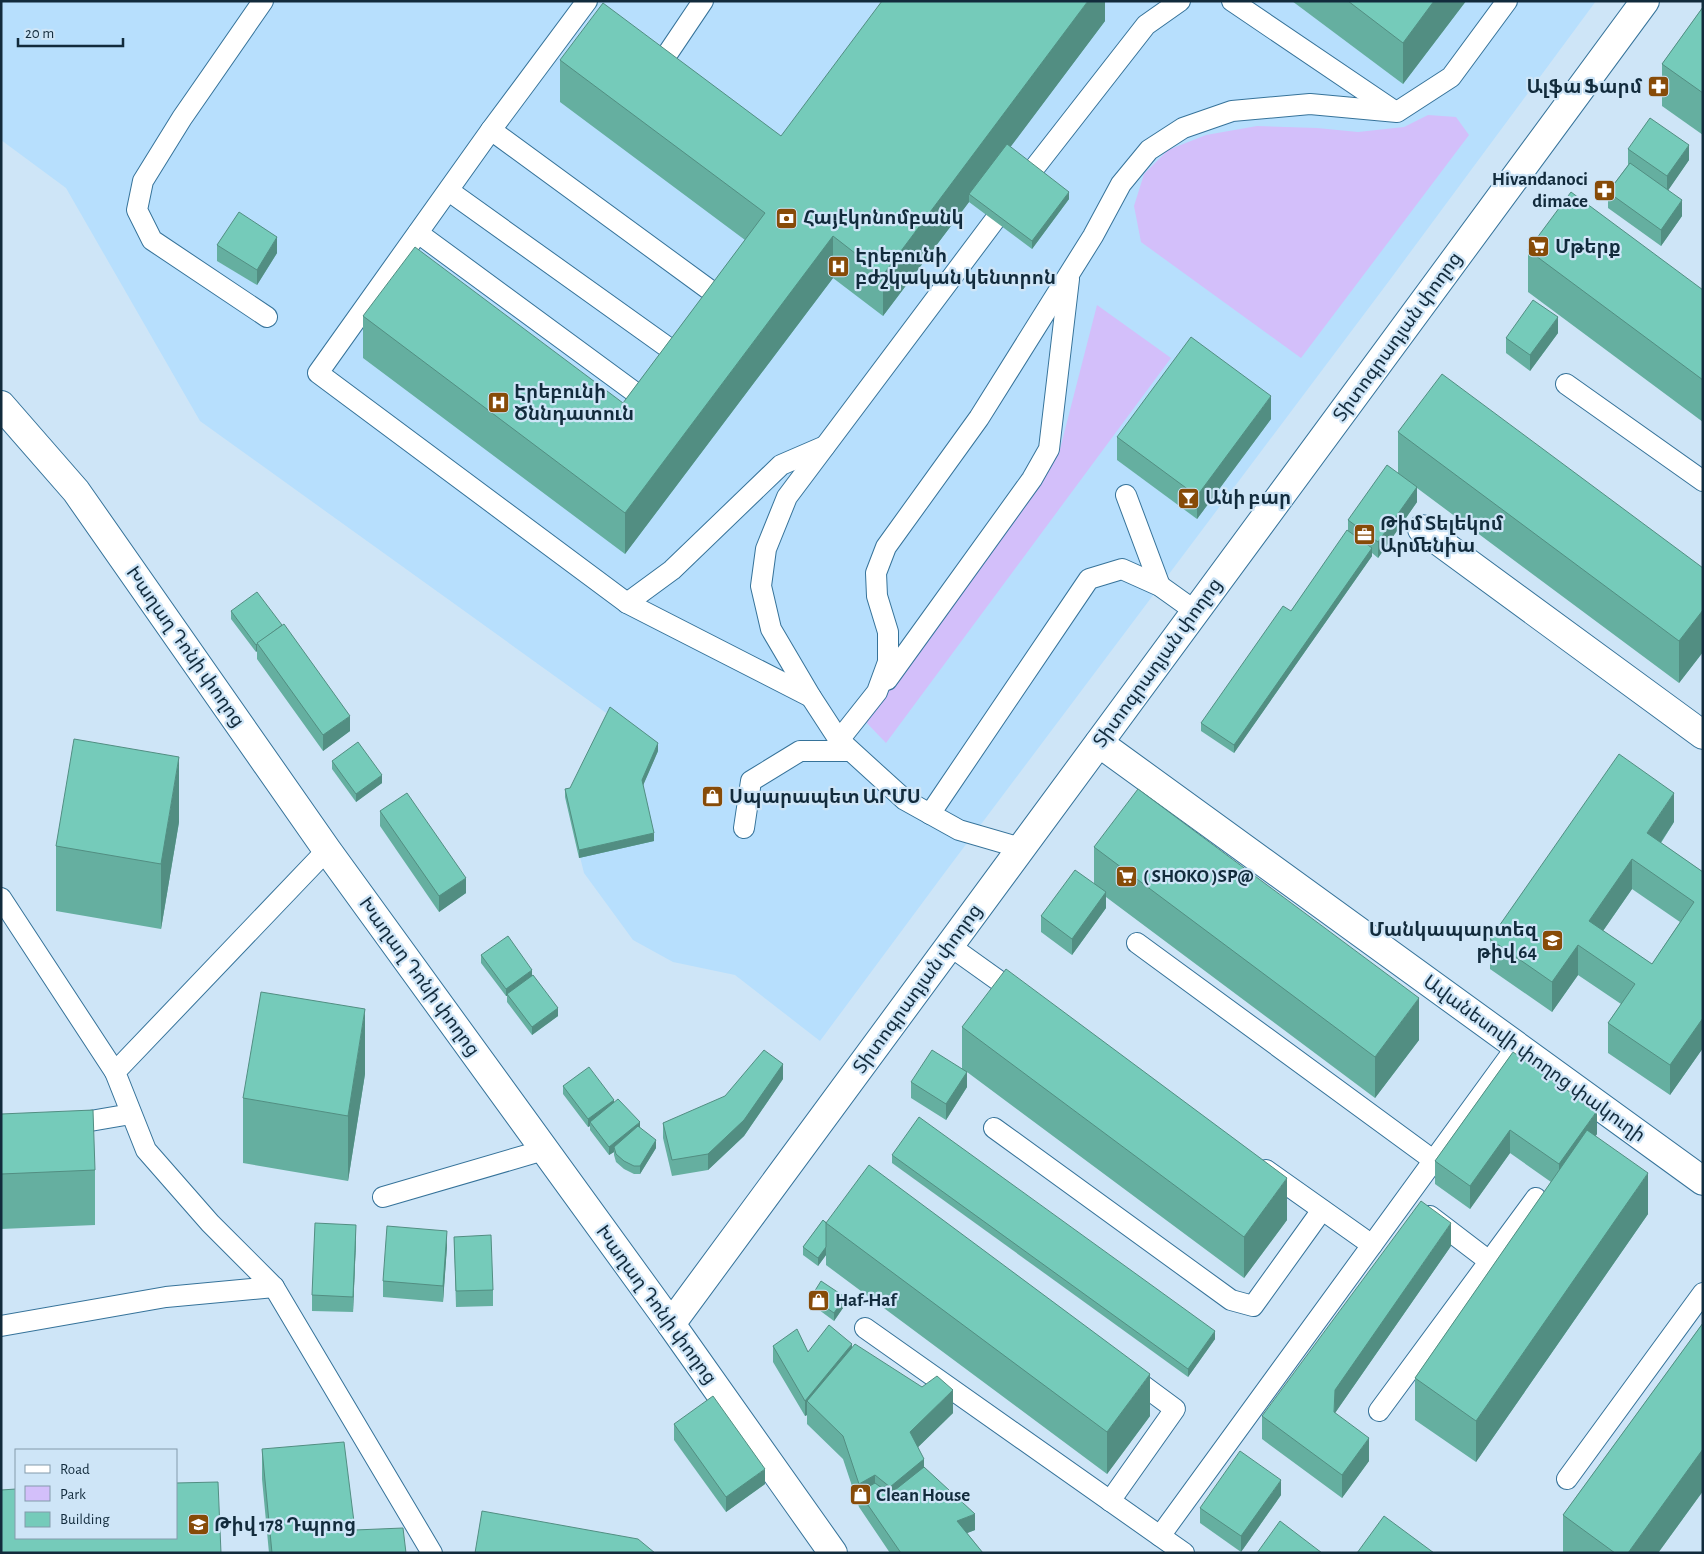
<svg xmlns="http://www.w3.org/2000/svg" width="1704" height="1554" font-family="'Alegreya Sans','Noto Sans Armenian',sans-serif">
  <rect width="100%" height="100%" fill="#cee5f7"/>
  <polygon fill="#b7dffd" points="1,1 1596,1 1389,281 943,875 820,1041 735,975 673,962 633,940 584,873 565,797 570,795 609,715 200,421 66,188 1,140"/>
  <g fill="#d3bffa">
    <polygon points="1428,115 1456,117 1469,135 1301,358 1141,242 1134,206 1144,174 1168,150 1206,135 1257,126 1317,128 1358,132 1404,127"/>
    <polygon points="1097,305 1171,358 886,743 863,719 1059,453"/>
  </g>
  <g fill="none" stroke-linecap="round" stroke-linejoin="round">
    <defs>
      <g id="service">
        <polyline points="263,1 182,118 143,181 137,210 152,240 267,317"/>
        <polyline points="587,1 491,130 318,373 627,603 811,697"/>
        <polyline points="1232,1 1393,110"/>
        <polyline points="668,53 703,1"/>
        <polyline points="491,130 722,299 717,306"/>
        <polyline points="1032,171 1146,25 1180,1"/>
        <polyline points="449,191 677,354 685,344"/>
        <polyline points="994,221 787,497 766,549 761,586 771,629 811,697 839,740 905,800 959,830 1021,848"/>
        <polyline points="418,233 644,399 651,389"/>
        <polyline points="1566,384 1703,481"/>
        <polyline points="1126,495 1160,586"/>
        <polyline points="627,603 672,570 781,465 825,446"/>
        <polyline points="887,680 1032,479 1049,449 1069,279"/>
        <polyline points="839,740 877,692 888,662 888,632 877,596 876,573 886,547 979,418 1093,236 1121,184 1149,150 1183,128 1232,111 1310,104 1397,112 1451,77 1507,1"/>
        <polyline points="930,814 1089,579 1122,569 1160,586 1195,611"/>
        <polyline points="744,828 751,781 800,751 849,751"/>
        <polyline points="327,850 115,1072 146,1150 210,1223 274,1287 432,1553"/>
        <polyline points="1,898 115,1072"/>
        <polyline points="1137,943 1433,1160"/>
        <polyline points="950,946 1020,996"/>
        <polyline points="67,1125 131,1114"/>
        <polyline points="994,1128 1231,1300 1253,1306 1322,1210"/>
        <polyline points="1266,1170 1372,1245"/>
        <polyline points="383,1197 544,1150"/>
        <polyline points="1430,1216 1489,1261"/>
        <polyline points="1,1326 166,1297 274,1287"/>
        <polyline points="865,1328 1184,1553"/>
        <polyline points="1379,1411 1536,1198"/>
        <polyline points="1567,1479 1703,1293"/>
        <polyline points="1110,1501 1175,1409 1129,1375"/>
        <polyline points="1160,1536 1517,1046"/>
      </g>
      <g id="minor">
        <polyline points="1,405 76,491 327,850 671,1324"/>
        <polyline points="1422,529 1703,735"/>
        <polyline points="1099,743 1703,1181"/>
      </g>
      <polyline id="tertiary" points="833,1553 671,1324 1645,1"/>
    </defs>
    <use href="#service" stroke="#36739a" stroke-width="22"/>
    <use href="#minor" stroke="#36739a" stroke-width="30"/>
    <use href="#tertiary" stroke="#36739a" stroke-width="30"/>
    <use href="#service" stroke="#fff" stroke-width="20"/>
    <use href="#minor" stroke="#fff" stroke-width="28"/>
    <use href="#tertiary" stroke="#fff" stroke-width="28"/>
  </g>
  <g fill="#65afa0" fill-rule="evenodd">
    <polygon points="1105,1 1105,21 1010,147 1069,199 1032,249 969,202 883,316 833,278 625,554 363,358 363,316 623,403 745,240 560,102 560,60 781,136"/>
    <polygon points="1292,1 1466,1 1403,84"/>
    <polygon points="1703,7 1703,135 1662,106 1662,64"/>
    <polygon points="1628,149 1689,160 1668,190 1682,216 1661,246 1608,208 1608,192 1628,165"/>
    <polygon points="217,245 277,253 257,285 217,261"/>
    <polygon points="1528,250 1703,290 1703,422 1528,292"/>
    <polygon points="1558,333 1530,371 1506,353 1506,338"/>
    <polygon points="1271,419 1197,519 1117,460 1117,437"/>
    <polygon points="1398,432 1703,568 1703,652 1679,683 1417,488 1417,502 1378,558 1372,553 1372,556 1234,753 1201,731 1201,723 1291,611 1348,531 1348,520 1398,473"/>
    <polygon points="231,611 350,731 323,751 257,659 257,651 256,652 231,619"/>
    <polygon points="658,751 643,785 654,841 579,858 565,797 565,789 570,788"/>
    <polygon points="332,761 382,783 356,802 332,769"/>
    <polygon points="380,811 466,893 439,912 380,826"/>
    <polygon points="179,822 161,929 56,911 56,846"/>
    <path d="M1674 822 1661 843 1703 872V1048L1670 1095 1608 1053V1023L1621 1004 1578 975 1552 1012 1490 969V939ZM1632 889 1680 922 1652 964 1603 931Z"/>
    <polygon points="1094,847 1419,1040 1375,1098 1106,897 1106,908 1072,955 1041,932 1041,916 1094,884"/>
    <polygon points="481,955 532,976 558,1016 532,1035 507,1002 507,996 506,996 481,963"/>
    <polygon points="962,1027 1287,1220 1244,1278 967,1072 967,1087 946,1120 911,1098 911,1082 962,1069"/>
    <polygon points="1513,1052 1597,1134 1595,1136 1648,1214 1476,1462 1415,1420 1415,1378 1551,1182 1510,1153 1470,1209 1435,1184 1435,1161"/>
    <polygon points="365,1074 348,1181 243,1163 243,1098"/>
    <polygon points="783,1079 744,1136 708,1170 672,1176 663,1138 663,1123"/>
    <polygon points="563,1086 614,1102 640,1128 656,1148 640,1174 634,1174 624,1169 616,1162 614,1155 614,1152 609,1155 590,1130 590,1126 588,1127 563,1094"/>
    <polygon points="1,1114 95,1170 95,1225 1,1229"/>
    <polygon points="892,1155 1215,1339 1188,1377 892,1163"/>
    <polygon points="823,1220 1150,1416 1107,1474 826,1265 826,1255 818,1266 803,1255 803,1247"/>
    <polygon points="454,1237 493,1290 493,1306 456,1307"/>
    <polygon points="356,1240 353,1312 312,1311 312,1295"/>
    <polygon points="447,1246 443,1302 383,1297 383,1281"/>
    <polygon points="1451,1246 1335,1413 1369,1461 1342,1498 1262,1439 1262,1416"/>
    <polygon points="811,1297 845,1305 834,1321 811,1304"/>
    <polygon points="1703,1323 1703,1491 1658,1553 1563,1553 1563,1515"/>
    <polygon points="773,1346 808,1352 852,1348 953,1413 918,1447 924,1467 975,1530 967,1533 983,1553 890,1553 859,1507 843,1459 807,1424 807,1415 805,1416 773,1362"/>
    <polygon points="674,1424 765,1484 726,1512 674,1440"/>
    <polygon points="262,1449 355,1530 406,1553 269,1553 262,1479"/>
    <polygon points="1281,1495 1241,1552 1200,1523 1200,1508"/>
  </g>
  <g fill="#528e82">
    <polygon points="1088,1 1105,1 1105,21 973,197 969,194 969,202 883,316 883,275"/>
    <polygon points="1434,1 1466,1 1403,84 1403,43"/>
    <polygon points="1689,145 1689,160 1667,192 1667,176"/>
    <polygon points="1069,192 1069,199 1032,249 1032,241"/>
    <polygon points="1682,200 1682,216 1661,246 1661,230"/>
    <polygon points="833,236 833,278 625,554 625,513"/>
    <polygon points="277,237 277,253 257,285 257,270"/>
    <polygon points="1558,317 1558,333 1530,371 1530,355"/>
    <polygon points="1271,396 1271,419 1197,519 1197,496"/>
    <polygon points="1417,487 1417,502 1378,558 1378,542"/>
    <polygon points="1372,548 1372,556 1234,753 1234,745"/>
    <polygon points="1703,610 1703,652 1679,683 1679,641"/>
    <polygon points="257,643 257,651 256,652 256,645"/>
    <polygon points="350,716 350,731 323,751 323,735"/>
    <polygon points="658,743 658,751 642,788 642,780"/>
    <polygon points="179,757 179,822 161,929 161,864"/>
    <polygon points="382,775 382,783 356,802 356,794"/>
    <polygon points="1674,793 1674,822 1647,863 1647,833"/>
    <polygon points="654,833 654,841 579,858 579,850"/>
    <polygon points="1632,859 1632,889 1589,951 1589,921"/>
    <polygon points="466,878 466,893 439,912 439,896"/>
    <polygon points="1106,892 1106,908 1072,955 1072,939"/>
    <polygon points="1578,945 1578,975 1552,1012 1552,982"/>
    <polygon points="532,970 532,977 507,994 507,996 506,996 506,989"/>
    <polygon points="1419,998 1419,1040 1375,1098 1375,1057"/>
    <polygon points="558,1008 558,1016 532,1035 532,1027"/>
    <polygon points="365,1009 365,1074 348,1181 348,1116"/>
    <polygon points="1703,1018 1703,1048 1670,1095 1670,1065"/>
    <polygon points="783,1064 783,1079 744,1136 708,1170 708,1154"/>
    <polygon points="967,1072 967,1087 946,1120 946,1104"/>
    <polygon points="614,1100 614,1108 590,1122 590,1126 588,1127 588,1119"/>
    <polygon points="1597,1111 1597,1134 1559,1187 1559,1164"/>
    <polygon points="640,1122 640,1130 614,1147 614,1152 609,1155 609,1147"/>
    <polygon points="1510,1130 1510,1153 1470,1209 1470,1186"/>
    <polygon points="656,1140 656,1148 640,1174 640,1166"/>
    <polygon points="1648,1173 1648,1214 1476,1462 1476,1421"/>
    <polygon points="1287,1178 1287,1220 1244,1278 1244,1237"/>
    <polygon points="1451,1223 1451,1246 1335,1413 1334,1435 1335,1390"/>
    <polygon points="356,1225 356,1240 353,1312 353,1297"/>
    <polygon points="447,1231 447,1246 443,1302 443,1286"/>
    <polygon points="826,1247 826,1255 818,1266 818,1258"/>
    <polygon points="845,1297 845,1305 834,1321 834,1313"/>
    <polygon points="1215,1331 1215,1339 1188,1377 1188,1369"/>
    <polygon points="852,1344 852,1360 807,1401 807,1415 805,1416 805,1401"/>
    <polygon points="1150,1374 1150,1416 1107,1474 1107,1432"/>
    <polygon points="953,1390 953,1413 910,1455 910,1432"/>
    <polygon points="1369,1438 1369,1461 1342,1498 1342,1475"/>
    <polygon points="1703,1449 1703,1491 1658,1553 1628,1553"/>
    <polygon points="924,1459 924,1482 890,1510 890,1487"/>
    <polygon points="765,1469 765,1484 726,1512 726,1497"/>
    <polygon points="875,1475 875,1498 859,1492 859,1507 859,1484"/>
    <polygon points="1281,1480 1281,1495 1241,1552 1241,1536"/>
    <polygon points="975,1514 975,1530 957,1537 957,1521"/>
  </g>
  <g fill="#75cbba" stroke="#528e82" fill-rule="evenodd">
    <polygon points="882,1 1088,1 883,275 833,236 625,513 363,316 415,247 623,403 765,213 560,60 603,3 781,136"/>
    <polygon points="1348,1 1434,1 1403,43"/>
    <polygon points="1703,7 1703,93 1662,64"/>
    <polygon points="1650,118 1689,145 1667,176 1628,149"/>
    <polygon points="1007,144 1069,192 1032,241 969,194"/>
    <polygon points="1630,163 1682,200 1661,230 1608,192"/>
    <polygon points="1571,192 1703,290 1703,380 1528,250"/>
    <polygon points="239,212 277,237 257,270 217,245"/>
    <polygon points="1533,300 1558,317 1530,355 1506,338"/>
    <polygon points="1191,337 1271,396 1197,496 1117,437"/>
    <polygon points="1442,374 1703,568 1703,610 1679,641 1398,432"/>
    <polygon points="1387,465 1417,487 1378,542 1348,520"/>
    <polygon points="1347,530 1372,548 1234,745 1201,723 1283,606 1291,611"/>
    <polygon points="257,592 282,625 256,645 231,611"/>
    <polygon points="284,624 350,716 323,735 257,643"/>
    <polygon points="610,707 658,743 642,780 654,833 579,850 565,789 570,788"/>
    <polygon points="74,739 179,757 161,864 56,846"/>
    <polygon points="358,742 382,775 356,794 332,761"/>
    <path d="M1619 754 1674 793 1647 833 1703 872V1018L1670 1065 1608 1023 1635 984 1578 945 1552 982 1490 939ZM1632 859 1694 902 1652 964 1589 921Z"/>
    <polygon points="1138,789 1419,998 1375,1057 1094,847"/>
    <polygon points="407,793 466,878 439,896 380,811"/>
    <polygon points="1075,870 1106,892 1072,939 1041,916"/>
    <polygon points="508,936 532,970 506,989 481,955"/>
    <polygon points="1006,969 1287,1178 1244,1237 962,1027"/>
    <polygon points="533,975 558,1008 532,1027 507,994"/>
    <polygon points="261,992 365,1009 348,1116 243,1098"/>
    <polygon points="764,1050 783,1064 744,1120 708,1154 672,1160 663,1123 725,1096"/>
    <polygon points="932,1050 967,1072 946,1104 911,1082"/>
    <polygon points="1513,1052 1597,1111 1559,1164 1510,1130 1470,1186 1435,1161"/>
    <polygon points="589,1067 614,1100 588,1119 563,1086"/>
    <polygon points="618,1099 640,1122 609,1147 590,1122"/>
    <polygon points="93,1110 95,1170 1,1174 1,1114"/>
    <polygon points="919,1117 1215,1331 1188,1369 892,1155"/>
    <polygon points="638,1126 656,1140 640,1166 634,1166 624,1161 616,1154 614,1147"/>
    <polygon points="1587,1130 1648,1173 1476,1421 1415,1378"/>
    <polygon points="869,1165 1150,1374 1107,1432 826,1223"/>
    <polygon points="1421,1201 1451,1223 1335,1390 1334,1412 1369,1438 1342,1475 1262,1416"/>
    <polygon points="823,1220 826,1223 826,1247 818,1258 803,1247"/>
    <polygon points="315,1223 356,1225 353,1297 312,1295"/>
    <polygon points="387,1226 447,1231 443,1286 383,1281"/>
    <polygon points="491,1235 493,1290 456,1291 454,1237"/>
    <polygon points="821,1281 845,1297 834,1313 811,1297"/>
    <polygon points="1703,1323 1703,1449 1628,1553 1615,1553 1563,1515"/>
    <polygon points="829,1325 852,1344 805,1401 773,1346 797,1329 808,1352"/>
    <polygon points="855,1344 922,1387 937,1376 953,1390 910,1432 924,1459 890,1487 875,1475 859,1484 843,1436 807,1401"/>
    <polygon points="713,1396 765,1469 726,1497 674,1424"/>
    <polygon points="344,1442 355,1530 403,1528 406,1553 272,1553 262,1449"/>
    <polygon points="1240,1451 1281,1480 1241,1536 1200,1508"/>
    <polygon points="924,1467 975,1514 957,1521 983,1553 901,1553 859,1492 875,1483 890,1494"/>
    <polygon points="218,1482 221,1553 1,1553 1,1490 16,1489 16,1538 176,1538 176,1483"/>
    <polygon points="482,1511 638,1539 655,1553 475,1553"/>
    <polygon points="1384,1516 1434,1553 1357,1553"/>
    <polygon points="1280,1521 1322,1553 1257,1553"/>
  </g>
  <defs>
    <symbol id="pharmacy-square" viewBox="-11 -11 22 22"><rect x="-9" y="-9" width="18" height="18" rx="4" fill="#874b08" stroke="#cee5f7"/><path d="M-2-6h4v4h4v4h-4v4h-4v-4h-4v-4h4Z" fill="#fff"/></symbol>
    <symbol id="bank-square" viewBox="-11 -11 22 22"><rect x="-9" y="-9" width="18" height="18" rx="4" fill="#874b08" stroke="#cee5f7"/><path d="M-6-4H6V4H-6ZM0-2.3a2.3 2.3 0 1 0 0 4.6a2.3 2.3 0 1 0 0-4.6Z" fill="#fff"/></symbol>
    <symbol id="supermarket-square" viewBox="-11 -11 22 22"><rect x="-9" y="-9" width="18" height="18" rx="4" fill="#874b08" stroke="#cee5f7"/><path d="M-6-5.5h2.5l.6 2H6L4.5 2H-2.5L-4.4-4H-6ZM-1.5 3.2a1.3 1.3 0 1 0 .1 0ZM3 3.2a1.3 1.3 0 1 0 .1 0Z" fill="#fff"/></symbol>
    <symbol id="hospital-square" viewBox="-11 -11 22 22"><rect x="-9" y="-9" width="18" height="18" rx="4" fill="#874b08" stroke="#cee5f7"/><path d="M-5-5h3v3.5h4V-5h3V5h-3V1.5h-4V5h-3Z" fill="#fff"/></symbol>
    <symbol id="bar-square" viewBox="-11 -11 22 22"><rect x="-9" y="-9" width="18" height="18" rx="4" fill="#874b08" stroke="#cee5f7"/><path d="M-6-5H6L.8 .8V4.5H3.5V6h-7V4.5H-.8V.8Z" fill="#fff"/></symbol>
    <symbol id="office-square" viewBox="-11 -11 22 22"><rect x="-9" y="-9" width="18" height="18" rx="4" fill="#874b08" stroke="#cee5f7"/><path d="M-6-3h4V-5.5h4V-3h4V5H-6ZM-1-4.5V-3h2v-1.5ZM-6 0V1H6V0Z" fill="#fff"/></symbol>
    <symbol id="shop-square" viewBox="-11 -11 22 22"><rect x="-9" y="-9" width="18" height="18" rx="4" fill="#874b08" stroke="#cee5f7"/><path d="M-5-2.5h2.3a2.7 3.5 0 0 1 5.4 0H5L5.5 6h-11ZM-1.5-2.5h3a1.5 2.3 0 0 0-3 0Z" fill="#fff"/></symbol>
    <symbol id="school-square" viewBox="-11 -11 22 22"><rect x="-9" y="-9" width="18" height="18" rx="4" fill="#874b08" stroke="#cee5f7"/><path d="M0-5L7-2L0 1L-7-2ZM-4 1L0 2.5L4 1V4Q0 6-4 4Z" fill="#fff"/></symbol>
  </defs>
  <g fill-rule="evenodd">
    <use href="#pharmacy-square" x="1646" y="74" width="25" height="25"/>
    <use href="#pharmacy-square" x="1592" y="178" width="25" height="25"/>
    <use href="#bank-square" x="774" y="206" width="25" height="25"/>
    <use href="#supermarket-square" x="1526" y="234" width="25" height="25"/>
    <use href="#hospital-square" x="826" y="254" width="25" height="25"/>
    <use href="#hospital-square" x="486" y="390" width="25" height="25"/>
    <use href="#bar-square" x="1176" y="486" width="25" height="25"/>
    <use href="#office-square" x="1352" y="522" width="25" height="25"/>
    <use href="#shop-square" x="700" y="784" width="25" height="25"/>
    <use href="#supermarket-square" x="1114" y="864" width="25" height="25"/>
    <use href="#school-square" x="1540" y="928" width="25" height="25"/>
    <use href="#shop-square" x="806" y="1288" width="25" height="25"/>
    <use href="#shop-square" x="848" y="1482" width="25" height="25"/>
    <use href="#school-square" x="186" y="1512" width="25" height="25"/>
  </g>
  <g text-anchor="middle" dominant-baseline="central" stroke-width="4.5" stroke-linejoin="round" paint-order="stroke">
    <g font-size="19" font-weight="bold" fill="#122b3c" stroke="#cee5f7" text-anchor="start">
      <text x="1642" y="87" text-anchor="end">Ալֆա Ֆարմ</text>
      <text x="1588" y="179" text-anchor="end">Hivandanoci<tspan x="1588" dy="22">dimace</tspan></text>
      <text x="803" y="218">Հայէկոնոմբանկ</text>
      <text x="1555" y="247">Մթերք</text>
      <text x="855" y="256">Էրեբունի<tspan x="855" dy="22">բժշկական կենտրոն</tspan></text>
      <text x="514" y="392">Էրեբունի<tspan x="514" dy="22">Ծննդատուն</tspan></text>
      <text x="1205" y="498">Անի բար</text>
      <text x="1380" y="524">Թիմ Տելեկոմ<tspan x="1380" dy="22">Արմենիա</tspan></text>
      <text x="729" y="797">Սպարապետ ԱՐՄՍ</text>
      <text x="1143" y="876">( SHOKO )SP@</text>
      <text x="1537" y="930" text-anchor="end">Մանկապարտեզ<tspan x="1537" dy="22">թիվ 64</tspan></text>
      <text x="835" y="1300">Haf-Haf</text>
      <text x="876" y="1495">Clean House</text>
      <text x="214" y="1525">Թիվ 178 Դպրոց</text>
    </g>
    <g font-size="19" fill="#122b3c" stroke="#cee5f7">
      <text transform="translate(1398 337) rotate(-54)">Տիտոգրադյան փողոց</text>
      <text transform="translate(185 647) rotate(55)">Խաղաղ Դոնի փողոց</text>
      <text transform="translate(1158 663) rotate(-54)">Տիտոգրադյան փողոց</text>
      <text transform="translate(419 977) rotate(54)">Խաղաղ Դոնի փողոց</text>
      <text transform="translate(918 989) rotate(-54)">Տիտոգրադյան փողոց</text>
      <text transform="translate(1534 1059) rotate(36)">Ավանեսովի փողոց փակուղի</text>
      <text transform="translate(656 1305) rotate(54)">Խաղաղ Դոնի փողոց</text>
    </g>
  </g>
  <rect width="1704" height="1554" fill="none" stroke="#122b3c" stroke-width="5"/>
  <rect x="15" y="1449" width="162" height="90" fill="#cee5f7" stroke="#839bac"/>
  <rect x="25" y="1465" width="25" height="8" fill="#ffffff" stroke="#839bac"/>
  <text x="60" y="1474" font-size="15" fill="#122b3c">Road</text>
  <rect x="25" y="1486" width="25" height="15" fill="#d3bffa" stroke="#839bac"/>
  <text x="60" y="1499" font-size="15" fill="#122b3c">Park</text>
  <rect x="25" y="1512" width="25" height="15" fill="#75cbba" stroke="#839bac"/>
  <text x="60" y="1524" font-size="15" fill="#122b3c">Building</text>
  <path d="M18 38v8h105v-8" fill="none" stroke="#122b3c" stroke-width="2.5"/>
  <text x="25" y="38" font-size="15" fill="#122b3c" stroke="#cee5f7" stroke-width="4" paint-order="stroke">20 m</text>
</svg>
